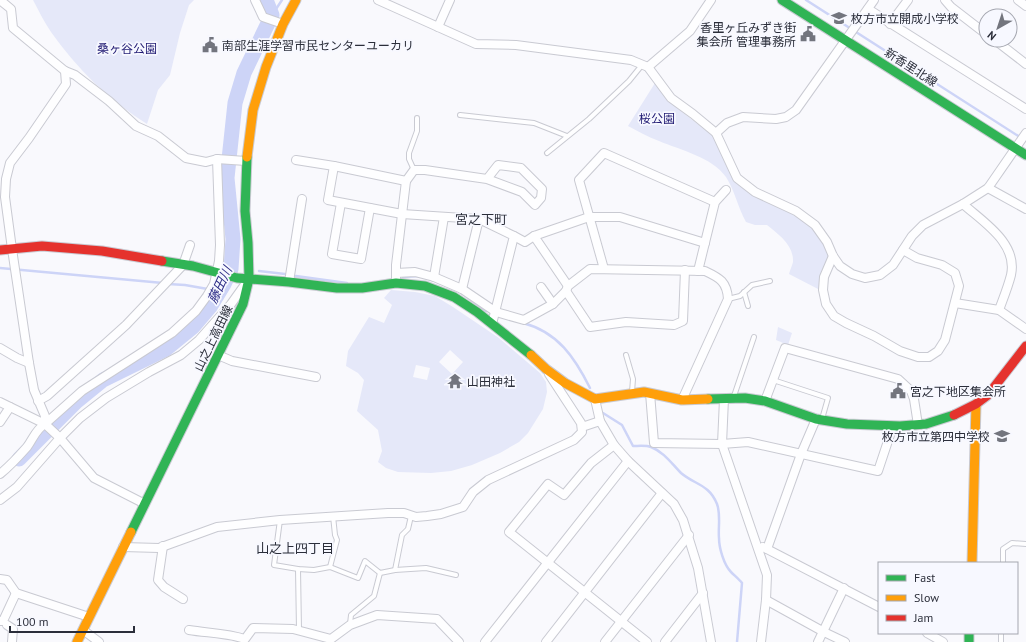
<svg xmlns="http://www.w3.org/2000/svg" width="1026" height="642" font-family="'PT Sans','Noto Sans JP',sans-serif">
  <rect width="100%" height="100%" fill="#f9f9fd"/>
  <g fill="#e5e8f9" fill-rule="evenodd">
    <path d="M33 0H194L189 5 180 33 170 75 158 90 147 124C109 100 77 69 51 32 44 22 39 11 33 0Z"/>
    <path d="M655 83 668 101 713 136 734 180 753 195 794 215 812 227 824 244 830 257 820 290 789 274C790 270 792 266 793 262 794 245 778 234 767 225H755L746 222C738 208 735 191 726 177 712 157 680 150 659 141 648 137 638 131 628 126Z"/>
    <path d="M391 290 415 292 435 296 453 307 499 338 540 373 546 382 547 392 543 409 528 433 519 442 500 453 472 465 451 471 431 473 398 472 386 468 378 462 382 451 378 430 357 411 364 380 358 373 346 366 348 351 369 317 384 323 392 305 384 298ZM450 350 463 362 452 374 439 362ZM416 365 430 368 427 380 413 377Z"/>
    <polygon points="778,327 792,333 788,345 776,340"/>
  </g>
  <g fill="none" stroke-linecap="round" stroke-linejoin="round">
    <g stroke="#cdd4f7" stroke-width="2.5">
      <polyline points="806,0 1026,141"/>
      <polyline points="272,15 282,0"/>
      <polyline points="0,268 163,283"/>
      <polyline points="259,271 285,274"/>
      <polyline points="296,276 347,283"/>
      <polyline points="403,277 419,276"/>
      <polyline points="168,284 185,285 219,291"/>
      <polyline points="459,291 486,311"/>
      <path d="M523 323C558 332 575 358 590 388"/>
      <path d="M603 413 622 425 633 446C638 446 646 445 651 447 664 452 672 464 681 473 695 485 709 484 717 504 721 514 718 528 719 538 719 548 724 565 731 572 735 576 739 579 742 583L737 642"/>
    </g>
    <polyline stroke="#cdd4f7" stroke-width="15" points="19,459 76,402 103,380 166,349 193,327 210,307 224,284 231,269 233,239 227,178 235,103 244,73 272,15 266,0"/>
    <defs>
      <g id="lane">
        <polyline points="460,115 534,123 567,136"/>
        <polyline points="547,153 589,119 629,81 642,65"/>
        <polyline points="414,170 409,159 409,153 417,131 417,118"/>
        <polyline points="744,292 748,306"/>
        <polyline points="728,299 740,296 752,285 770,281"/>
        <polyline points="626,355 633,379 632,392"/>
        <polyline points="773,380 828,398 822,419"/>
        <polyline points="734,396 754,337"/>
        <polyline points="280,520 274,565 298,569 314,570 330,567 358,578 365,561 380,573 395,570 426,568 456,575"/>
        <polyline points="1003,563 1003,549 1012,543 1026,544"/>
        <polyline points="330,567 337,540 335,535 333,516"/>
        <polyline points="298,569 299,630"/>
        <polyline points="395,570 402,535 408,529 411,516"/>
        <polyline points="350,624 351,615 374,596 380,573"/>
        <polyline points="1001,642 1001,633"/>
      </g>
      <g id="street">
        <polyline points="0,0 11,9 13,28 65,71 66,84 29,138 10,163 6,179 5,197 12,249 29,363 34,390 45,416 45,424"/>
        <polyline points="255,0 263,17 283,24"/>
        <polyline points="378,0 476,44 516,45 631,60 648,67 671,98 693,114 716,133 737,178 755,192 796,211 815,225 827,242 833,256 840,266 852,274 865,278 880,275 893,265 912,236 923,225 963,204 988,188 1026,133"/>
        <polyline points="945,0 951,7 986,34"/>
        <polyline points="1018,0 1026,6"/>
        <polyline points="868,9 1026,109"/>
        <polyline points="890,24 908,0"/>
        <polyline points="438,27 450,0"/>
        <polyline points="995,40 1026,64"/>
        <polyline points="648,67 690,31 711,0"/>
        <polyline points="65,71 75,75 109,101 136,126 158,136 186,158 206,162 217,159 246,161"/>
        <polyline points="716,133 727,123 743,117 776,119 786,117 796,110 874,0"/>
        <polyline points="296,160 334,166 406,181"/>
        <polyline points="334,166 328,200 402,214 479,219 514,236 492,324"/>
        <polyline points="988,188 1026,209"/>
        <polyline points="341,203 332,254 361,259 370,208"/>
        <path d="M963 204C983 222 1018 243 1011 275 1008 287 1003 299 999 310"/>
        <polyline points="514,236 525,242 534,236"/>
        <polyline points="833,256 824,277 823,290 826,304 834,316 846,323 874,336 900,351 918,357 929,357 938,351 945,340 959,286 955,273 942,265 917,258 903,250"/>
        <polyline points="604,269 579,180 604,153 715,202"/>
        <polyline points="698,271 715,202 726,190"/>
        <polyline points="396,273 415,272 434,277 462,289 496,312 524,320 553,304 566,291 590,327 626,322 674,325 683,321 685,270"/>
        <polyline points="434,277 444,217"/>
        <polyline points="396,278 396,265 406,181 414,170 425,170 487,179 522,192 535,205 541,198 542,189 521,168 498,165 487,179"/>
        <polyline points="289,282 302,199"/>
        <polyline points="568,286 534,236 589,217 620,217 705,243"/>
        <polyline points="541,287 553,304"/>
        <polyline points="462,289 479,219"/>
        <path d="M566 291 568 286 590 269 705 271C720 278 727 282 728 299L682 400"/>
        <polyline points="955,303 999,310 1026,329"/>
        <polyline points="0,348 17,358 29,363"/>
        <polyline points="218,355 232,361 316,377"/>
        <polyline points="650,393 654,443 722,444 748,442 878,471 893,426"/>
        <polyline points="595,399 600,421 614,445 628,461 674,504 683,520 698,568 711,642"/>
        <polyline points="724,399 722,444 767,575 766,600 761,642"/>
        <polyline points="38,401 47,396 126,325 183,265 190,245"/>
        <polyline points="765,401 785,348 898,379 911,391 914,399 918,425"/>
        <polyline points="0,402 45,424 60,438 94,478 145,504"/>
        <polyline points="0,422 10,407"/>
        <polyline points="582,427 600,421"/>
        <polyline points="614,445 591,463 564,495 548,484 509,532 647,642"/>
        <path d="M0 474C10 466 19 456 27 447 33 439 36 429 45 424L82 391 172 333 196 311 207 296 214 284 219 261 220 245 217 159"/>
        <polyline points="0,500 17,487 60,438 80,418 106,398 149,372 181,355 199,340 231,304 246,283"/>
        <polyline points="163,546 158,580 164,587 183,599"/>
        <polyline points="123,547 159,548 217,527 280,520 388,513 404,513 416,517 427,516 441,514 463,507 473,492 488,480 574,440 582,432 581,423 549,374"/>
        <polyline points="763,547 879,607"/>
        <polyline points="767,549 801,454 816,419"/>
        <polyline points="0,579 7,580 16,593 89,617"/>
        <polyline points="766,600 824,632 845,642"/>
        <polyline points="0,621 3,621 16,593"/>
        <polyline points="7,625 13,629 12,642"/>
        <polyline points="83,630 99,642"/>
        <path d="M189 630C207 633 227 633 245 639L253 628 293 629 331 639 350 625 377 615 437 619 459 642"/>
        <polyline points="927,633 943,642"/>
        <polyline points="485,642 628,461"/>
        <polyline points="546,642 662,493"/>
        <polyline points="605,642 689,535"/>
        <polyline points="665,642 703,593"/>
        <polyline points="818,642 844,588"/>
      </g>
      <g id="fast">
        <polyline points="782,0 1026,155"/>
        <polyline points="162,261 193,266 237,278 289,282 337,288 362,288 396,283 425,286 454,297 477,312 531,355"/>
        <polyline points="708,399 745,398 765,401 816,419 847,424 900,426 926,424 954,415"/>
        <polyline points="131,532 243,304 249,279 248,243 245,211 247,157"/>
        <polyline points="969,633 969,642"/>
      </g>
      <g id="slow">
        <polyline points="247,157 253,110 266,67 283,24 296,0"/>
        <polyline points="531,355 546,369 565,383 595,399 644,392 682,400 708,399"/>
        <polyline points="972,563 976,404"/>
        <polyline points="77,642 131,532"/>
      </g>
      <g id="jam">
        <polyline points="0,250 42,246 102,251 162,261"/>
        <polyline points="954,415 976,404 988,395 1026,346"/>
      </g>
    </defs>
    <use href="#lane" stroke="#c9cad2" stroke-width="6"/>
    <use href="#street" stroke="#c9cad2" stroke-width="10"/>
    <use href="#fast" stroke="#c9cad2" stroke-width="11"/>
    <use href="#slow" stroke="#c9cad2" stroke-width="11"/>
    <use href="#jam" stroke="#c9cad2" stroke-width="11"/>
    <use href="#lane" stroke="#fefeff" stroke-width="4"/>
    <use href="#street" stroke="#fefeff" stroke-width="8"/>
    <use href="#fast" stroke="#30b455" stroke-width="9"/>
    <use href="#slow" stroke="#ff9f0a" stroke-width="9"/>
    <use href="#jam" stroke="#e5322d" stroke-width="9"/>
  </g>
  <defs>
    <symbol id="school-bare" viewBox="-9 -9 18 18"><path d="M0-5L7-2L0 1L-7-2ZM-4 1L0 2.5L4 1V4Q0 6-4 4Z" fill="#73757e" stroke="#f7f8ff" stroke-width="2.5" paint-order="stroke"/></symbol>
    <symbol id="civic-bare" viewBox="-9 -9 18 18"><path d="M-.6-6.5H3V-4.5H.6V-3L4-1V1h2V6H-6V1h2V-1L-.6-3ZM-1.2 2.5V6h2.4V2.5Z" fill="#73757e" stroke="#f7f8ff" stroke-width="2.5" paint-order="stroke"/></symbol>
    <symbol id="temple-bare" viewBox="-9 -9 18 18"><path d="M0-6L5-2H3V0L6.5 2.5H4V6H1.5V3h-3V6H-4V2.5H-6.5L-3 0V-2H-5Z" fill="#73757e" stroke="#f7f8ff" stroke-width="2.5" paint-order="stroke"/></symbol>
  </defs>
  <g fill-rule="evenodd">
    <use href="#school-bare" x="828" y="7" width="22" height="22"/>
    <use href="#civic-bare" x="797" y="23" width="22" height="22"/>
    <use href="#civic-bare" x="199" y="34" width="22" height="22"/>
    <use href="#temple-bare" x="444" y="370" width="22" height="22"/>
    <use href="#civic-bare" x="887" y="380" width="22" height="22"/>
    <use href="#school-bare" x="991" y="425" width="22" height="22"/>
  </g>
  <g text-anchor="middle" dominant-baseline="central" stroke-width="3.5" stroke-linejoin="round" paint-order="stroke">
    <g font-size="12" fill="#2b2e3a" stroke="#f7f8ff" text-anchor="start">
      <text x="851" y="18">枚方市立開成小学校</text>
      <text x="796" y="27" text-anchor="end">香里ヶ丘みずき街<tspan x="796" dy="14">集会所 管理事務所</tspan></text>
      <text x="222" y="45">南部生涯学習市民センターユーカリ</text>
      <text x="467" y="381">山田神社</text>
      <text x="910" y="391">宮之下地区集会所</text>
      <text x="990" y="436" text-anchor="end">枚方市立第四中学校</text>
    </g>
    <g font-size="12" fill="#201a73" stroke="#f7f8ff">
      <text x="127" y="48">桑ヶ谷公園</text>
      <text x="657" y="118">桜公園</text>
    </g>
    <g font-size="12" fill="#2b2e3a" stroke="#f7f8ff">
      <text transform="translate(911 67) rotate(33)">新香里北線</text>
      <text transform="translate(213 338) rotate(-64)">山之上高田線</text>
    </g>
    <g font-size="13" fill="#2b2e3a" stroke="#f7f8ff">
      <text x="481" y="219">宮之下町</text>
      <text x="295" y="548">山之上四丁目</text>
    </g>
    <g font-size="13" font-style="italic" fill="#2e2e87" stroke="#f7f8ff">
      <text transform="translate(220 285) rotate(-65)">藤田川</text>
    </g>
  </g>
  <rect x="878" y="562" width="140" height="72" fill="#f7f8ff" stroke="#a5a7b0"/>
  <rect x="886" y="575" width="20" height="6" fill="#30b455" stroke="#a5a7b0"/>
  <text x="914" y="582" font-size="12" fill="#2b2e3a">Fast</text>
  <rect x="886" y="595" width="20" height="6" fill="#ff9f0a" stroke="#a5a7b0"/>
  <text x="914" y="602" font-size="12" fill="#2b2e3a">Slow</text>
  <rect x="886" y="615" width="20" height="6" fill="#e5322d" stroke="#a5a7b0"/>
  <text x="914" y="622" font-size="12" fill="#2b2e3a">Jam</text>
  <g transform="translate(998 28) rotate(219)"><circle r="19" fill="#f7f8ff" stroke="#a5a7b0"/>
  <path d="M0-3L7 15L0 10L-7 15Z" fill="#73757e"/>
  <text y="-6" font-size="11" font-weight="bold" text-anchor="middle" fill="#2b2e3a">N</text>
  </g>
  <path d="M10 626v6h124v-6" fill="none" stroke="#2b2e3a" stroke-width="2"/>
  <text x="16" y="626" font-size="12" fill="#2b2e3a" stroke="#f7f8ff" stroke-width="3" paint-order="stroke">100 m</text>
</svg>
